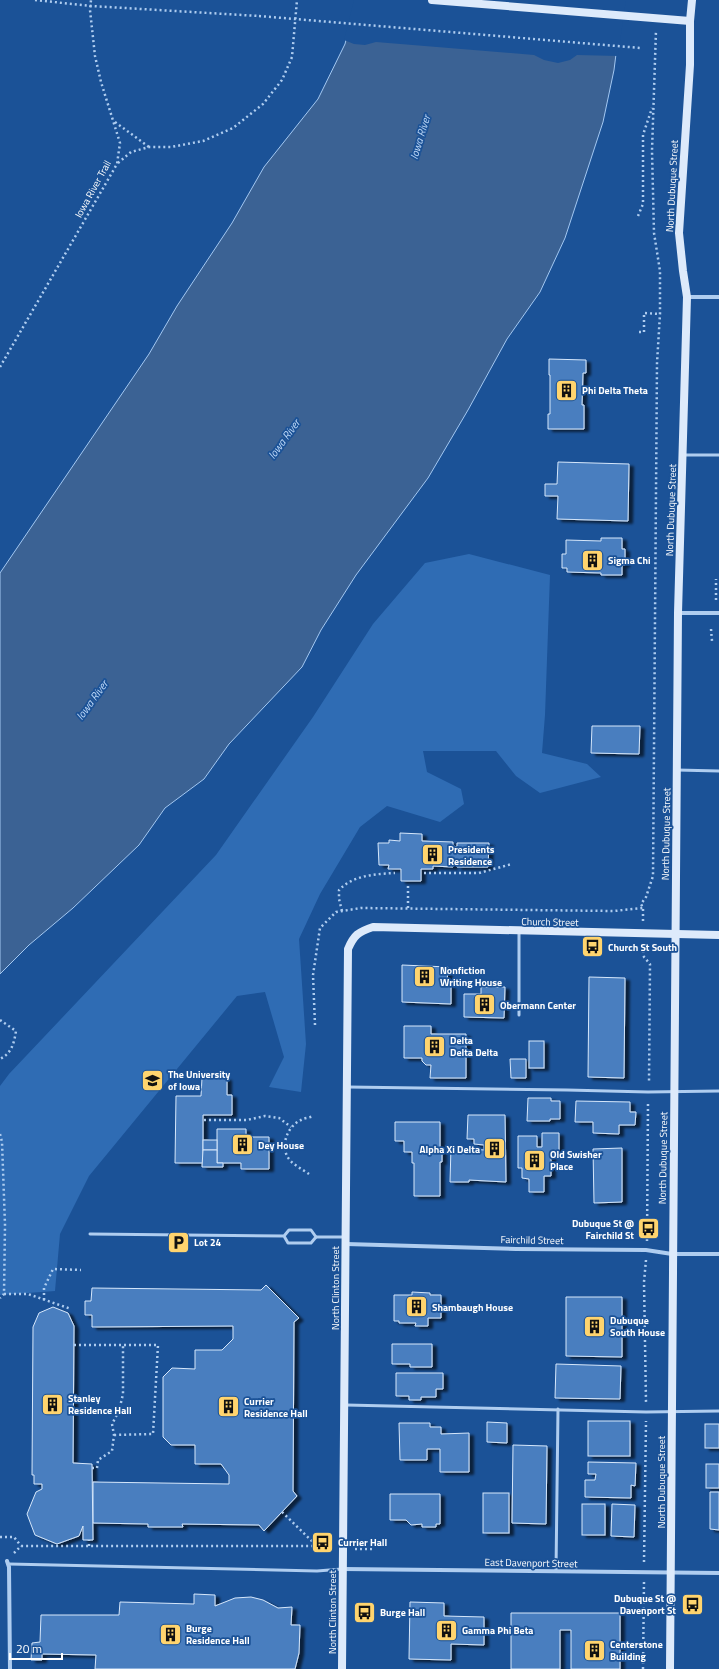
<svg xmlns="http://www.w3.org/2000/svg" width="719" height="1669" font-family="'Titillium Web',sans-serif">
  <defs>
    <filter id="shadow"><feDropShadow dx="4.5" dy="2.5" stdDeviation="1" flood-color="#0009"/></filter>
  </defs>
  <rect width="100%" height="100%" fill="#1b5297"/>
  <polygon fill="#2f6cb4" points="469,554 550,575 545,715 542,753 587,764 601,777 540,793 516,776 496,751 423,751 427,772 461,789 464,804 440,822 387,806 360,827 320,894 299,939 306,1044 301,1092 269,1087 284,1057 265,992 237,996 89,1176 60,1234 55,1291 0,1295 0,1086 9,1074 216,855 313,717 373,624 425,563"/>
  <polygon fill="#3b6294" stroke="#a3c8f2" points="356,0 619,30 614,70 603,122 565,238 540,292 507,339 468,410 428,478 356,575 321,630 302,667 229,744 204,779 165,808 139,845 73,908 29,945 0,974 0,573 149,354 177,306 232,223 264,167 318,99 345,44"/>
  <polygon fill="#1b5297" points="354,0 626,0 618,56 577,55 570,60 558,63 544,60 534,55 376,42 365,45 354,44 344,40"/>
  <g fill="#487ebf" stroke="#d6e7fb" filter="url(#shadow)">
    <polygon points="549,359 586,360 586,373 583,373 582,405 584,405 584,429 548,429 548,414 550,414 550,375 549,375"/>
    <polygon points="558,462 629,464 628,521 557,519 558,496 545,496 545,484 557,484"/>
    <polygon points="601,538 622,538 622,549 625,549 625,565 622,565 622,575 601,575 601,573 567,572 567,568 562,568 562,554 566,554 566,540 601,541"/>
    <polygon points="592,726 640,726 639,754 591,753"/>
    <polygon points="400,833 422,834 422,841 453,842 453,846 457,847 457,843 489,843 488,867 457,867 457,863 453,863 453,867 433,866 433,869 421,869 421,881 401,881 401,869 388,869 389,865 379,865 378,843 389,843 389,840 400,841"/>
    <polygon points="402,965 448,967 447,986 451,986 451,1004 402,1002"/>
    <polygon points="589,977 625,978 624,1078 588,1077"/>
    <polygon points="481,987 505,987 504,1018 464,1017 464,994 481,994"/>
    <polygon points="404,1026 431,1026 431,1034 466,1034 466,1078 430,1078 431,1065 426,1065 422,1061 422,1058 404,1058"/>
    <rect x="529" y="1041" width="15" height="27"/>
    <polygon points="510,1059 526,1059 526,1078 511,1078"/>
    <polygon points="202,1078 227,1078 227,1095 232,1095 232,1115 203,1115 203,1163 175,1163 176,1096 201,1096"/>
    <polygon points="528,1098 551,1098 551,1101 560,1101 560,1119 550,1119 550,1121 527,1121"/>
    <polygon points="576,1101 630,1102 630,1112 636,1112 635,1125 619,1125 619,1134 593,1133 593,1122 575,1122"/>
    <polygon points="468,1115 505,1115 506,1182 469,1180 469,1182 450,1182 451,1147 484,1150 484,1145 474,1144 474,1139 467,1139"/>
    <polygon points="395,1122 440,1122 440,1149 442,1149 442,1162 440,1162 440,1196 414,1196 414,1163 412,1163 412,1152 404,1152 404,1141 395,1141"/>
    <polygon points="217,1129 246,1129 246,1137 269,1137 269,1169 241,1169 241,1163 217,1163"/>
    <polygon points="542,1133 559,1133 559,1152 551,1152 551,1176 544,1176 544,1192 529,1192 529,1179 522,1178 522,1168 518,1168 518,1136 537,1136 537,1147 542,1147"/>
    <rect x="203" y="1140" width="14" height="10"/>
    <polygon points="622,1148 622,1202 594,1203 593,1149"/>
    <polygon points="203,1150 217,1150 217,1163 223,1163 223,1167 202,1167"/>
    <polygon points="266,1285 299,1318 294,1322 293,1491 297,1496 264,1531 259,1525 182,1524 183,1527 148,1527 148,1524 93,1523 93,1482 229,1484 229,1475 221,1464 195,1464 195,1445 171,1445 163,1437 163,1377 172,1368 195,1369 195,1350 222,1350 233,1339 233,1326 92,1327 92,1315 85,1315 85,1301 91,1301 92,1288 261,1290"/>
    <polygon points="412,1292 430,1293 430,1295 441,1295 441,1318 428,1318 428,1326 415,1326 416,1323 399,1323 399,1321 394,1321 394,1295 412,1295"/>
    <polygon points="566,1297 622,1297 622,1357 566,1356"/>
    <polygon points="53,1307 68,1313 74,1326 73,1463 92,1464 93,1540 83,1540 83,1526 79,1536 57,1544 35,1535 27,1514 36,1492 42,1489 42,1484 34,1484 34,1475 32,1475 33,1327 39,1313"/>
    <polygon points="392,1344 432,1344 432,1367 410,1367 410,1364 392,1364"/>
    <polygon points="556,1364 621,1366 620,1399 555,1398"/>
    <polygon points="396,1373 443,1373 443,1389 436,1389 436,1397 421,1397 421,1400 409,1400 409,1396 396,1396"/>
    <rect x="588" y="1421" width="42" height="35"/>
    <polygon points="487,1422 507,1423 507,1443 487,1442"/>
    <polygon points="399,1423 430,1423 430,1427 441,1427 441,1434 469,1433 469,1472 440,1472 440,1449 427,1449 427,1460 400,1460"/>
    <rect x="705" y="1424" width="14" height="24"/>
    <polygon points="513,1445 547,1446 546,1524 512,1523"/>
    <polygon points="588,1462 636,1463 635,1486 631,1485 631,1498 585,1497 585,1480 595,1480 596,1474 588,1474"/>
    <rect x="706" y="1464" width="13" height="24"/>
    <polygon points="710,1492 719,1492 719,1530 710,1529"/>
    <rect x="483" y="1493" width="26" height="40"/>
    <polygon points="390,1494 440,1494 440,1524 436,1524 436,1527 422,1527 422,1524 411,1525 406,1520 390,1520"/>
    <rect x="582" y="1504" width="23" height="31"/>
    <polygon points="612,1504 635,1505 634,1537 611,1536"/>
    <polygon points="194,1594 215,1595 215,1606 235,1598 251,1597 263,1600 278,1608 292,1607 291,1625 300,1625 299,1653 295,1669 95,1669 96,1655 42,1654 42,1660 31,1660 32,1643 40,1642 41,1615 119,1615 120,1602 194,1604"/>
    <polygon points="410,1602 444,1603 444,1616 484,1617 484,1645 451,1644 451,1660 409,1659"/>
    <polygon points="511,1613 620,1613 620,1669 571,1669 571,1630 560,1630 560,1669 511,1669"/>
  </g>
  <g fill="none" stroke-linecap="round" stroke-linejoin="round">
    <g stroke="#afcdf0" stroke-width="2.5" stroke-dasharray="2 3" stroke-linecap="butt">
      <polyline points="35,0 91,6 259,16"/>
      <polyline points="115,122 149,147"/>
      <polyline points="118,163 131,152 149,147 171,147 203,141 233,128 263,104 282,80 292,57 297,0"/>
      <polyline points="638,216 643,204 643,135 652,108"/>
      <polyline points="639,332 644,332 644,313 660,314"/>
      <polyline points="0,367 117,164 120,143 101,82 95,56 90,10 91,0"/>
      <polyline points="716,600 716,579"/>
      <polyline points="711,629 712,641"/>
      <polyline points="424,873 479,873 512,864"/>
      <polyline points="408,908 408,883"/>
      <path d="M342 911 339 899V890C353 875 376 874 395 873"/>
      <polyline points="643,921 643,908 641,904 646,897 653,876 657,363 660,314 660,271 654,233 652,151 656,30"/>
      <polyline points="642,946 644,957 650,964 649,1083"/>
      <path d="M0 1020 16 1031C14 1043 12 1053 0 1059"/>
      <polyline points="315,1025 313,975 320,928 336,912 361,908 614,911 643,908"/>
      <polyline points="204,1120 247,1120 265,1116 279,1118 291,1127"/>
      <polyline points="0,1134 2,1142 5,1225 4,1294 0,1298"/>
      <path d="M309 1174C302 1169 291 1164 287 1156 281 1143 288 1126 301 1120 304 1118 309 1118 313 1116"/>
      <polyline points="647,1241 648,1102"/>
      <polyline points="646,1260 644,1282 646,1402"/>
      <polyline points="4,1294 28,1294 71,1309"/>
      <polyline points="44,1300 44,1288 53,1269 81,1270"/>
      <polyline points="74,1345 158,1345 153,1434 114,1435"/>
      <polyline points="92,1468 97,1468 98,1460 112,1451 114,1435 112,1424 119,1411 123,1394 123,1345"/>
      <polyline points="282,1512 317,1546"/>
      <polyline points="0,1537 14,1537 21,1546"/>
      <polyline points="89,1546 89,1540"/>
      <polyline points="355,1549 375,1549"/>
      <polyline points="14,1553 21,1546 317,1546 330,1548"/>
      <polyline points="644,1562 646,1421"/>
      <polyline points="643,1669 644,1581"/>
    </g>
    <g stroke="#afcdf0" stroke-width="3">
      <polyline points="683,455 719,455"/>
      <polyline points="677,770 719,771"/>
      <polyline points="519,931 519,1015"/>
      <polyline points="348,1087 567,1090 648,1092 719,1091"/>
      <polyline points="90,1234 284,1236 289,1230 311,1230 316,1237 311,1243 288,1243 284,1236"/>
      <polyline points="316,1237 345,1237"/>
      <polyline points="346,1405 646,1412 719,1411"/>
      <polyline points="9,1564 317,1571 342,1569"/>
      <polyline points="556,1571 558,1409"/>
    </g>
    <g stroke="#afcdf0" stroke-width="4">
      <polyline points="687,297 719,297"/>
      <polyline points="678,613 719,613"/>
      <polyline points="346,1244 516,1249 646,1250 672,1254 719,1254"/>
      <polyline points="7,1561 9,1567 10,1669"/>
      <polyline points="343,1569 719,1573"/>
    </g>
    <g stroke="#ddeafb" stroke-width="8">
      <polyline points="432,0 690,21"/>
      <path d="M342 1669 348 949C354 935 358 932 373 927L719 935"/>
      <polyline points="670,1669 678,613 687,297 683,271 679,233 690,65 690,21 692,0"/>
    </g>
    <polyline stroke="#afcdf0" stroke-width="2.5" stroke-dasharray="2 3" stroke-linecap="butt" points="259,16 641,48"/>
  </g>
  <defs>
    <symbol id="building-square" viewBox="-11 -11 22 22"><rect x="-9" y="-9" width="18" height="18" rx="4" fill="#ffd46e" stroke="#1b5297"/><path d="M-4-6H4V6H1V3H-1V6H-4ZM-2.5-4.3h1.7v1.8h-1.7ZM.8-4.3h1.7v1.8H.8ZM-2.5-1h1.7V.8h-1.7ZM.8-1h1.7V.8H.8Z" fill="#111"/></symbol>
    <symbol id="bus-square" viewBox="-11 -11 22 22"><rect x="-9" y="-9" width="18" height="18" rx="4" fill="#ffd46e" stroke="#1b5297"/><path d="M-5-6H5V4H4V6H2V4H-2V6H-4V4H-5ZM-3.5-4V0h7V-4ZM-3.5 1.2v1.5H-2V1.2ZM2 1.2v1.5H3.5V1.2Z" fill="#111"/></symbol>
    <symbol id="university-square" viewBox="-11 -11 22 22"><rect x="-9" y="-9" width="18" height="18" rx="4" fill="#ffd46e" stroke="#1b5297"/><path d="M0-5L7-2L0 1L-7-2ZM-4 1L0 2.5L4 1V4Q0 6-4 4Z" fill="#111"/></symbol>
    <symbol id="parking-square" viewBox="-11 -11 22 22"><rect x="-9" y="-9" width="18" height="18" rx="4" fill="#ffd46e" stroke="#1b5297"/><path d="M-3.5-5.5H1a3.5 3.5 0 0 1 0 7H-1V5.5H-3.5ZM-1-3.4V-.6H.8a1.4 1.4 0 0 0 0-2.8Z" fill="#111"/></symbol>
  </defs>
  <g fill-rule="evenodd">
    <use href="#building-square" x="554" y="378" width="25" height="25"/>
    <use href="#building-square" x="580" y="548" width="25" height="25"/>
    <use href="#building-square" x="420" y="842" width="25" height="25"/>
    <use href="#bus-square" x="580" y="934" width="25" height="25"/>
    <use href="#building-square" x="412" y="964" width="25" height="25"/>
    <use href="#building-square" x="472" y="992" width="25" height="25"/>
    <use href="#building-square" x="422" y="1034" width="25" height="25"/>
    <use href="#university-square" x="140" y="1068" width="25" height="25"/>
    <use href="#building-square" x="230" y="1132" width="25" height="25"/>
    <use href="#building-square" x="482" y="1136" width="25" height="25"/>
    <use href="#building-square" x="522" y="1148" width="25" height="25"/>
    <use href="#bus-square" x="636" y="1216" width="25" height="25"/>
    <use href="#parking-square" x="166" y="1230" width="25" height="25"/>
    <use href="#building-square" x="404" y="1294" width="25" height="25"/>
    <use href="#building-square" x="582" y="1314" width="25" height="25"/>
    <use href="#building-square" x="40" y="1392" width="25" height="25"/>
    <use href="#building-square" x="216" y="1394" width="25" height="25"/>
    <use href="#bus-square" x="310" y="1530" width="25" height="25"/>
    <use href="#bus-square" x="680" y="1592" width="25" height="25"/>
    <use href="#bus-square" x="352" y="1600" width="25" height="25"/>
    <use href="#building-square" x="434" y="1618" width="25" height="25"/>
    <use href="#building-square" x="158" y="1622" width="25" height="25"/>
    <use href="#building-square" x="582" y="1638" width="25" height="25"/>
  </g>
  <g text-anchor="middle" dominant-baseline="central" stroke-width="3.5" stroke-linejoin="round" paint-order="stroke">
    <g font-size="10" fill="#fff" stroke="#1b5297">
      <text transform="translate(672 186) rotate(-87)">North Dubuque Street</text>
      <text transform="translate(93 189) rotate(-61)">Iowa River Trail</text>
      <text transform="translate(671 510) rotate(-88)">North Dubuque Street</text>
      <text transform="translate(666 834) rotate(-89)">North Dubuque Street</text>
      <text transform="translate(550 922) rotate(1)">Church Street</text>
      <text transform="translate(663 1158) rotate(-89)">North Dubuque Street</text>
      <text transform="translate(532 1240) rotate(1)">Fairchild Street</text>
      <text transform="translate(335 1288) rotate(-90)">North Clinton Street</text>
      <text transform="translate(661 1482) rotate(-90)">North Dubuque Street</text>
      <text transform="translate(531 1563) rotate(1)">East Davenport Street</text>
      <text transform="translate(332 1612) rotate(-90)">North Clinton Street</text>
    </g>
    <g font-size="10" font-weight="bold" fill="#fff" stroke="#1b5297" text-anchor="start">
      <text x="582" y="390">Phi Delta Theta</text>
      <text x="608" y="560">Sigma Chi</text>
      <text x="448" y="849">Presidents<tspan x="448" dy="12">Residence</tspan></text>
      <text x="608" y="947">Church St South</text>
      <text x="440" y="970">Nonfiction<tspan x="440" dy="12">Writing House</tspan></text>
      <text x="500" y="1005">Obermann Center</text>
      <text x="450" y="1040">Delta<tspan x="450" dy="12">Delta Delta</tspan></text>
      <text x="168" y="1074">The University<tspan x="168" dy="12">of Iowa</tspan></text>
      <text x="258" y="1145">Dey House</text>
      <text x="480" y="1149" text-anchor="end">Alpha Xi Delta</text>
      <text x="550" y="1154">Old Swisher<tspan x="550" dy="12">Place</tspan></text>
      <text x="634" y="1223" text-anchor="end">Dubuque St @<tspan x="634" dy="12">Fairchild St</tspan></text>
      <text x="194" y="1242">Lot 24</text>
      <text x="432" y="1307">Shambaugh House</text>
      <text x="610" y="1320">Dubuque<tspan x="610" dy="12">South House</tspan></text>
      <text x="68" y="1398">Stanley<tspan x="68" dy="12">Residence Hall</tspan></text>
      <text x="244" y="1401">Currier<tspan x="244" dy="12">Residence Hall</tspan></text>
      <text x="338" y="1542">Currier Hall</text>
      <text x="676" y="1598" text-anchor="end">Dubuque St @<tspan x="676" dy="12">Davenport St</tspan></text>
      <text x="380" y="1612">Burge Hall</text>
      <text x="186" y="1628">Burge<tspan x="186" dy="12">Residence Hall</tspan></text>
      <text x="462" y="1630">Gamma Phi Beta</text>
      <text x="610" y="1644">Centerstone<tspan x="610" dy="12">Building</tspan></text>
    </g>
    <g font-size="11" font-style="italic" fill="#bcd7f7" stroke="#1b5297">
      <text transform="translate(420 137) rotate(-73)">Iowa River</text>
      <text transform="translate(284 439) rotate(-54)">Iowa River</text>
      <text transform="translate(92 700) rotate(-54)">Iowa River</text>
    </g>
  </g>
  <path d="M10 1653v6h52v-6" fill="none" stroke="#ffffff" stroke-width="2"/>
  <text x="16" y="1653" font-size="12" fill="#ffffff" stroke="#1b5297" stroke-width="3" paint-order="stroke">20 m</text>
</svg>
